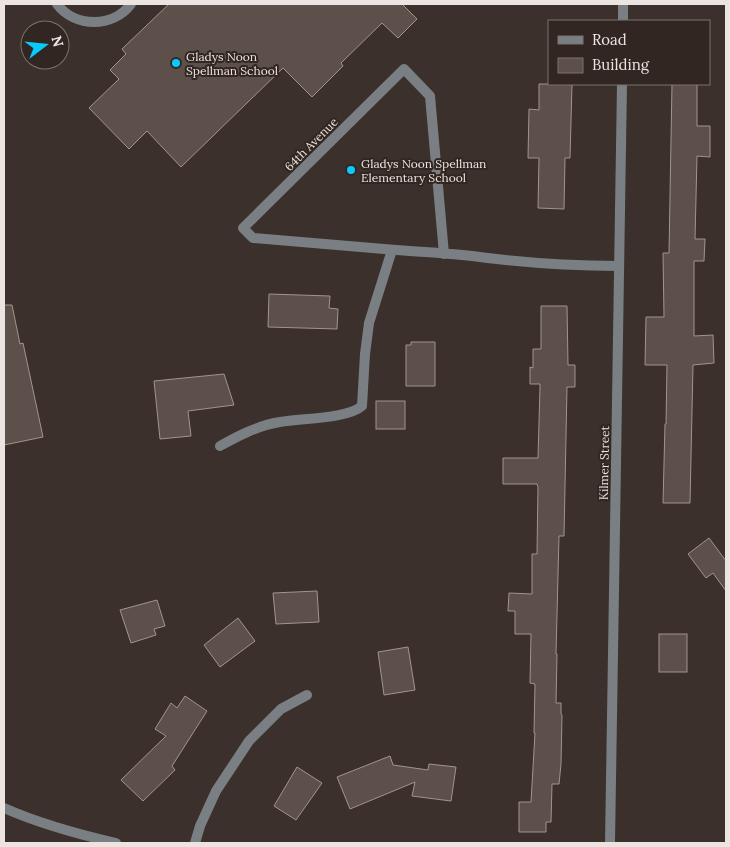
<svg xmlns="http://www.w3.org/2000/svg" width="730" height="847" font-family="Lora,serif">
  <rect width="100%" height="100%" fill="#3b302b"/>
  <g fill="#5d504b" stroke="#a2948e">
    <polygon points="169,4 402,4 417,19 398,38 382,23 341,63 343,66 312,97 283,68 181,167 147,131 129,149 89,108 119,79 110,70 126,54 122,49"/>
    <polygon points="539,84 572,84 570,158 565,158 564,209 538,208 539,158 528,158 529,109 539,110"/>
    <polygon points="672,84 697,84 697,126 710,126 710,157 697,156 695,239 705,239 704,261 694,261 694,336 713,335 714,363 693,365 690,503 663,503 665,424 666,424 667,365 645,365 646,317 664,317 663,253 669,253"/>
    <polygon points="269,294 330,296 329,308 338,309 337,329 268,327"/>
    <polygon points="4,305 12,305 20,344 23,343 43,437 4,445"/>
    <polygon points="541,306 567,306 568,365 575,365 575,387 567,387 564,536 559,536 556,654 557,654 556,703 561,703 561,714 562,715 561,764 559,784 552,784 551,822 546,822 546,832 519,832 519,802 531,802 535,733 534,733 535,684 530,683 531,634 515,634 515,611 508,611 509,593 532,594 532,554 537,554 538,487 537,484 503,484 503,458 538,458 540,387 540,384 530,384 530,367 533,368 533,349 541,349"/>
    <polygon points="411,342 435,342 435,386 406,386 406,345 411,345"/>
    <polygon points="224,374 234,405 188,411 191,436 160,439 154,381"/>
    <rect x="376" y="401" width="29" height="28"/>
    <polygon points="709,538 726,561 726,591 713,573 706,578 688,554"/>
    <polygon points="317,591 319,622 276,624 273,593"/>
    <polygon points="157,600 165,626 154,629 156,635 131,643 120,610"/>
    <polygon points="238,618 255,641 220,667 204,645"/>
    <rect x="659" y="634" width="28" height="38"/>
    <polygon points="408,647 415,690 384,695 378,652"/>
    <polygon points="185,696 207,711 172,766 175,770 143,801 121,780 166,736 155,729 171,703 177,708"/>
    <polygon points="390,756 393,765 428,770 429,764 456,767 451,801 412,796 415,782 350,809 337,777"/>
    <polygon points="297,767 322,783 296,820 274,806"/>
  </g>
  <g fill="none" stroke-linecap="round" stroke-linejoin="round">
    <g stroke="#797f82" stroke-width="10">
      <path d="M57 4C75 28 113 28 131 4"/>
      <path d="M220 446C238 436 259 425 280 422 302 418 347 419 362 406L365 354 369 323 392 250"/>
    </g>
    <g stroke="#797f82" stroke-width="10">
      <polyline points="623,21 623,4"/>
      <path d="M444 254 430 96 404 69 243 228 253 238C301 242 349 246 396 250 422 252 447 253 472 256 523 263 568 266 619 266"/>
      <path d="M4 808C40 824 77 834 116 843"/>
      <polyline points="195,843 200,826 216,791 249,741 281,709 307,695"/>
      <polyline points="610,843 622,84"/>
    </g>
  </g>
  <g fill="#08cbf9" stroke="#312621" stroke-width="2">
    <circle cx="176" cy="63" r="5"/>
    <circle cx="351" cy="170" r="5"/>
  </g>
  <g text-anchor="middle" dominant-baseline="central" stroke-width="4" stroke-linejoin="round" paint-order="stroke">
    <g font-size="12" fill="#ece4e1" stroke="#312621" text-anchor="start">
      <text x="186" y="56">Gladys Noon<tspan x="186" dy="14">Spellman School</tspan></text>
      <text x="361" y="163">Gladys Noon Spellman<tspan x="361" dy="14">Elementary School</tspan></text>
    </g>
    <g font-size="12" fill="#ece4e1" stroke="#312621">
      <text transform="translate(311 144) rotate(-45)">64th Avenue</text>
      <text transform="translate(604 463) rotate(-89)">Kilmer Street</text>
    </g>
  </g>
  <rect width="730" height="847" fill="none" stroke="#ece4e1" stroke-width="10"/>
  <rect x="548" y="20" width="162" height="65" fill="#312621" stroke="#7c726e"/>
  <rect x="558" y="36" width="25" height="8" fill="#797f82" stroke="#7c726e"/>
  <text x="592" y="45" font-size="15" fill="#ece4e1">Road</text>
  <rect x="558" y="58" width="25" height="15" fill="#5d504b" stroke="#7c726e"/>
  <text x="592" y="70" font-size="15" fill="#ece4e1">Building</text>
  <g transform="translate(45 45) rotate(74)"><circle r="24" fill="#312621" stroke="#7c726e"/>
  <path d="M0-4L9 19L0 12L-9 19Z" fill="#08cbf9"/>
  <text y="-8" font-size="14" font-weight="bold" text-anchor="middle" fill="#ece4e1">N</text>
  </g>
</svg>
